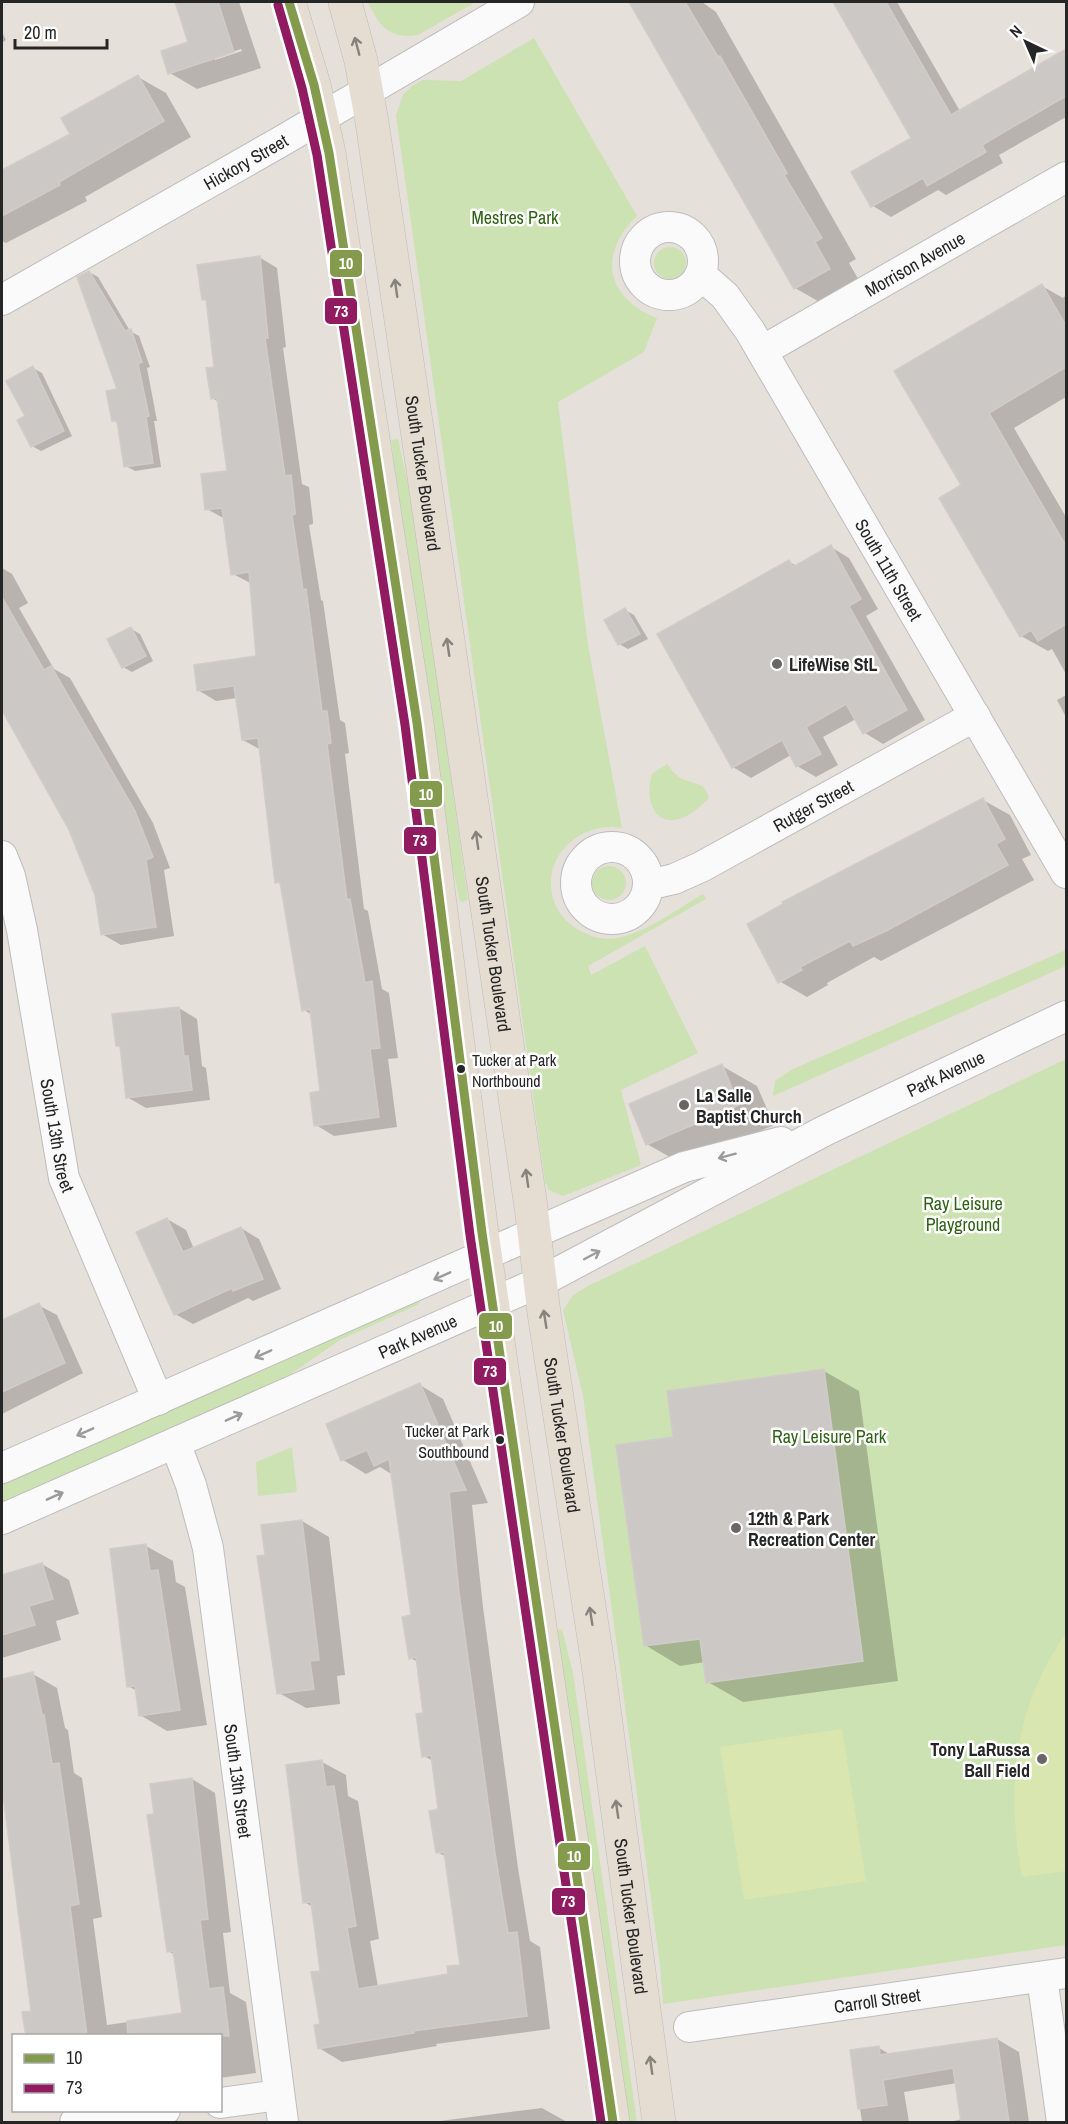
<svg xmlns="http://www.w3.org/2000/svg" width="1068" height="2124" font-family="'Archivo Narrow',sans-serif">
  <rect width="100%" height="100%" fill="#e6e0db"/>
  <g fill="#cce2b2">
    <path d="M368 2H476L418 35C390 40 378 25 368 2Z"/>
    <path d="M534 38 637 216C598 253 605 298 657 318L644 352 558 402 588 645 622 828C582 820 541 856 553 898 559 924 592 943 618 938 647 932 677 909 703 894L706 899 588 966 591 975 645 946 698 1053 621 1090 641 1165 563 1196 549 1190 545 1182 396 115 403 95 412 86 423 80 461 81Z"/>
    <circle cx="670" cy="263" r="16"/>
    <polygon points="398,439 414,511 468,900 460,902 447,843 391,440"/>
    <path d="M667 764C671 769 676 776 682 779 695 785 705 781 709 798 700 807 684 822 669 820 648 818 647 788 652 774Z"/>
    <circle cx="609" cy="883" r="17"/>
    <polygon points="1066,950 1066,966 773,1096 775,1081 793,1069"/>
    <polygon points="1066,1059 1066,1945 663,2004 660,1965 583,1396 563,1310 573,1295 590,1285"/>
    <polygon points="419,1299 420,1303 417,1305 340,1340 276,1384 2,1504 2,1481"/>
    <polygon points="292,1447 297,1492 258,1496 256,1462"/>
    <polygon points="562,1629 573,1673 637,2122 627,2122 555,1631"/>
  </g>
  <g fill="#d9e6b0">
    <path d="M1066 1633V1871L1022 1877C1006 1788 1013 1709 1066 1633Z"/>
    <polygon points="842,1729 866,1881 744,1900 720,1747"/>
  </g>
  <g fill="#0003" fill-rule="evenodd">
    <path d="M177 2H239L261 68 197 89 170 73 190 43ZM241 49 242 51 215 60V57Z"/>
    <polygon points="631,2 702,2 716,12 856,259 849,263 864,289 830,308 795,288"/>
    <polygon points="834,2 897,2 960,111 1066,51 1066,117 999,155 1003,163 946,195 938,190 891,217 873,206 853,172 913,138"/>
    <polygon points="2,32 6,40 2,43"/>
    <polygon points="138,77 166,93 191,137 85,197 87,201 6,243 2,241 2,172 72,135"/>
    <polygon points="259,257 277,268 286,347 283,348 302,484 309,487 313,521 313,524 309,525 321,600 323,601 340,720 345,723 349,753 345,754 364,909 368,911 382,989 389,993 398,1058 388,1059 397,1127 334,1136 316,1125 322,1093 312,1015 304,1010 282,885 277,882 261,750 243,740 237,698 216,701 198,690 258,657 252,584 233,574 225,519 207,509 229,473 219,402 212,398 216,368 208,302 203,299"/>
    <polygon points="89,272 98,277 130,331 139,336 150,367 147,368 157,421 154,421 161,467 135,471 126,466 119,424 113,420 119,391"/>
    <polygon points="1042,286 1063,298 1066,295 1066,397 1014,428 1066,517 1066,674 1052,649 1048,651 1021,636 963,486 896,371"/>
    <polygon points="33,368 42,373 72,436 41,451 32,446 27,416"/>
    <polygon points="831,547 849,558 878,609 866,616 925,720 883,744 865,733 856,719 823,737 838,765 816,777 797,766 791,755 751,778 733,767 789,562 797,566"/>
    <polygon points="2,568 12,574 28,603 19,608 54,669 70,678 153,823 170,868 164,870 174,936 121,945 102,934 96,895 70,829 2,709"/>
    <polygon points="625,610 634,615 648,639 628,649 619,644"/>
    <polygon points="131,629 140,634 153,661 132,672 123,667"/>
    <polygon points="1066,695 1066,717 1057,700"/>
    <polygon points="983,800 1010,815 1031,855 1022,859 1034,880 881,961 874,957 827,983 828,985 807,997 779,981"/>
    <polygon points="179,1008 197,1019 202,1066 206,1068 210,1100 146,1108 127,1097 122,1048 117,1045"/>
    <polygon points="722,1066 757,1086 774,1125 682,1164 647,1144"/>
    <polygon points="167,1219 186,1230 194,1249 241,1228 259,1239 281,1289 253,1301 248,1298 193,1324 175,1314"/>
    <polygon points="38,1305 57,1315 83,1373 2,1414 2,1334 13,1329"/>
    <polygon points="824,1371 859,1391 898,1681 743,1702 708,1682 705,1662 680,1666 645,1645 675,1438"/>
    <polygon points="420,1385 443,1399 488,1503 472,1505 483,1607 518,1868 530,1941 540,1947 550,2029 436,2044 437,2046 342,2062 319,2048 322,1972 313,1907 304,1902 322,1762 346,1775 348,1796 358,1801 379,1939 370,1941 378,1987 449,1975 462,1966 447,1857 437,1852 440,1810 433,1761 424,1756 425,1714 418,1662 410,1658 413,1616 393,1475 380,1467 366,1474 343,1460"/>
    <polygon points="302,1521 329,1537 345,1675 337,1676 340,1704 306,1708 279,1693 266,1556"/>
    <polygon points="146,1546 173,1561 176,1582 185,1587 207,1725 167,1731 140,1715 137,1691 128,1686"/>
    <polygon points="42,1564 69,1580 79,1614 56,1621 61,1640 2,1658 2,1576"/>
    <polygon points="33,1674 57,1688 65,1728 68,1730 74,1773 82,1778 102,1917 93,1919 107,2025 184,2014 175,1955 168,1951 156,1815 192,1779 215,1793 231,1932 223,1933 230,1993 246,2002 256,2073 220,2078 220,2036 28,2036 32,2012 2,1775 2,1680"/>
    <polygon points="997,2039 1019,2052 1029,2122 950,2122 962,2119 957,2083 904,2092 909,2122 862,2122 852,2052 879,2048 891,2055"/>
    <polygon points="542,2108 567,2122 432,2122"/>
  </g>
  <g fill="#ccc8c5" stroke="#d1ccc8" stroke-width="1.5">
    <polygon points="175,2 218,2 234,52 168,74 161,51 188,42"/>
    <polygon points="629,2 685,2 718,57 720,56 787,173 784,175 822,238 815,242 830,269 794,289"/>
    <polygon points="833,2 886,2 951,115 1066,49 1066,96 982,145 986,152 927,186 923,178 871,207 851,172 911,138"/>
    <polygon points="138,75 164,121 59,182 60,185 2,216 2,170 70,134 61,118"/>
    <polygon points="260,256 268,338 265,338 285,476 291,475 295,510 295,514 292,515 303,590 306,589 322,711 327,711 331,743 327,744 347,900 350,899 365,983 372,981 380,1048 370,1049 379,1117 314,1126 310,1093 320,1091 310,1009 302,1011 280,882 275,883 258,738 242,740 234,686 197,691 194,665 256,656 249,572 231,575 222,508 205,510 201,474 227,471 217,398 211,399 206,368 214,367 206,299 202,300 197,265"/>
    <polygon points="89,271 125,331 131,329 142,362 138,364 149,416 146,417 153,463 124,467 117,421 112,421 106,391 117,389 77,277"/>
    <polygon points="1042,284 1066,326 1066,367 989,413 1066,546 1066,624 1038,641 1031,630 1020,637 939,498 961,485 894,371"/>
    <polygon points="33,366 64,431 31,447 17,420 25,416 6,381"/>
    <polygon points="831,545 861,599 849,606 907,710 863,734 846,704 806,727 821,754 796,767 782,740 732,768 657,634 789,560 793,567"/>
    <polygon points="2,597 44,670 51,666 135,811 153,857 146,860 156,927 101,935 95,895 69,830 2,710"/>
    <polygon points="625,608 640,634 618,645 604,620"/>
    <polygon points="131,627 146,656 122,668 107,639"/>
    <polygon points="983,798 1005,839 996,844 1008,865 886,931 853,946 850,941 800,967 802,970 778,983 747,924 783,904 782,902"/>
    <polygon points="179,1007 184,1056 188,1056 192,1090 126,1098 120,1046 116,1046 112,1014"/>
    <polygon points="722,1064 739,1105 646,1145 629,1104"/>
    <polygon points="167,1218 183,1252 241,1227 263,1279 233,1291 232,1288 174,1315 136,1232"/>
    <polygon points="39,1303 65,1363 2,1392 2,1320"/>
    <polygon points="824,1369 863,1661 706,1683 700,1639 644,1646 616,1445 673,1437 667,1391"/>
    <polygon points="420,1383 466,1490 449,1492 459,1593 495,1853 508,1933 517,1932 527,2016 413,2031 414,2033 318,2049 314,2025 320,2024 311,1972 320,1971 311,1902 303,1903 286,1765 322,1760 326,1787 334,1786 356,1926 347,1928 358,1989 448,1974 447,1966 460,1965 444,1852 436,1853 429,1811 438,1809 431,1755 422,1757 416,1714 423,1713 416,1657 409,1659 402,1617 411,1615 389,1459 374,1466 367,1450 341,1461 326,1424"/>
    <polygon points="302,1520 319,1660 310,1661 314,1689 277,1694 257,1556 265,1555 261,1525"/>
    <polygon points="146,1544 150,1571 158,1570 180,1710 139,1716 135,1686 127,1687 110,1549"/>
    <polygon points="42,1563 53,1599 29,1606 35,1625 2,1635 2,1575"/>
    <polygon points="33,1672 42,1715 44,1715 52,1764 59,1763 79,1904 70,1906 87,2036 26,2036 22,2012 31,2011 2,1787 2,1679"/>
    <polygon points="192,1778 208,1919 200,1920 209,1989 223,1987 229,2036 128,2036 127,2021 182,2013 173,1951 167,1952 147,1815 154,1814 150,1784"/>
    <polygon points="997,2038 1009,2122 961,2122 953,2068 883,2080 887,2105 858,2109 850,2050 879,2046 880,2055"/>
  </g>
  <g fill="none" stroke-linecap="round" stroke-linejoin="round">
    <defs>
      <g id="street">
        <circle cx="669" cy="261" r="34"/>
        <path id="s1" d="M701 275 725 296 750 331 1066 873"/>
        <path id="s2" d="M2 300 280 142 519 2"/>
        <path id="s3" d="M762 351 1066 177"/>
        <circle cx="612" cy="883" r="36"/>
        <path id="s4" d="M2 856 10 876 22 930 64 1178 158 1400"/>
        <path id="s5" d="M648 885 674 879 701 867 975 716"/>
        <path id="s6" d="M175 1443 191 1485 208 1548 283 2122"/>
        <polyline points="2,1468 684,1167 781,1142"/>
        <path id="s7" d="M2 1519 540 1282 824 1131 1066 1016"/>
        <polyline points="1042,1977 1062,2122"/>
        <path id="s8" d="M689 2027 1066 1973"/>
        <polyline points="220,2103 279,2095"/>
        <polyline points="75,2122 165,2110"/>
      </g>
      <g id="primary">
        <polyline points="289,2 314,85 329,153 417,723 482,1233 613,2122"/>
        <path id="s9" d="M345 2 361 61 372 122 531 1207 544 1313 599 1671 659 2122"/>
      </g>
    </defs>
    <use href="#street" stroke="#bebdbd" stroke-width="32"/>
    <use href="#primary" stroke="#bebcbb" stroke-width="34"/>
    <use href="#street" stroke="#fbfafa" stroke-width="30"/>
    <use href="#primary" stroke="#e5ddd1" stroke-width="33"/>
    <defs>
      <polyline id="bus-1" points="289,2 314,85 329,153 417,723 482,1233 613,2122"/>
      <polyline id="bus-2" points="278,5 302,88 317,155 405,725 470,1235 601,2122"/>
    </defs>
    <use href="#bus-1" stroke="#fff" stroke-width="14"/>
    <use href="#bus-2" stroke="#fff" stroke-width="14"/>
    <use href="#bus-1" stroke="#849b4e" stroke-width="9"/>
    <use href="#bus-2" stroke="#901b61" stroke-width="9"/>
  </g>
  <defs><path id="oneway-shaft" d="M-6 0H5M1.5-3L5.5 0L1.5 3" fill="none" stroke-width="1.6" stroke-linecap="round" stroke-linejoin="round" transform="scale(1.5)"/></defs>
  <g stroke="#86827c">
    <use href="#oneway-shaft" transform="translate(357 46) rotate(-105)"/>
    <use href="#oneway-shaft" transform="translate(396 288) rotate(-98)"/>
    <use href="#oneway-shaft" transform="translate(448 647) rotate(-98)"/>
    <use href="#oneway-shaft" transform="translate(477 840) rotate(-98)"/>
    <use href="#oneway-shaft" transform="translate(527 1178) rotate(-98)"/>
    <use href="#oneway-shaft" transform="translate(545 1319) rotate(-99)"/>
    <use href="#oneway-shaft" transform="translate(591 1616) rotate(-99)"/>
    <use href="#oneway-shaft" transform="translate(617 1809) rotate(-98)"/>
    <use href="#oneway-shaft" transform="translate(651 2065) rotate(-98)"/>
  </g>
  <g stroke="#9b9b9b">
    <use href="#oneway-shaft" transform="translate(727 1156) rotate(165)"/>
    <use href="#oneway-shaft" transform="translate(592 1255) rotate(-28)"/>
    <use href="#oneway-shaft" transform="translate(442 1276) rotate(156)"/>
    <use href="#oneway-shaft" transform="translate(263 1354) rotate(156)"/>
    <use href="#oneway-shaft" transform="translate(234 1417) rotate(-24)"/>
    <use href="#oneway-shaft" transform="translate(85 1432) rotate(156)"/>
    <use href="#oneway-shaft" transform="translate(55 1496) rotate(-24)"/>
  </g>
  <g fill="#696765" stroke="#fff" stroke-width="2">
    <circle cx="777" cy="664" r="6"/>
    <circle cx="684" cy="1105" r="6"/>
    <circle cx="736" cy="1528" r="6"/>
    <circle cx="1042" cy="1759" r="6"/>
  </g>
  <g fill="#262626" stroke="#fff" stroke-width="2">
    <circle cx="461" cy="1069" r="5"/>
    <circle cx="500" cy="1440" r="5"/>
  </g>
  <g text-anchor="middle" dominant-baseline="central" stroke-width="5" stroke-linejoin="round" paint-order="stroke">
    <g font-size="16" fill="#262626" stroke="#fff" text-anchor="start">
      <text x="472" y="1060">Tucker at Park<tspan x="472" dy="21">Northbound</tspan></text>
      <text x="489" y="1431" text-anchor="end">Tucker at Park<tspan x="489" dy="21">Southbound</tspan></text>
    </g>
    <g font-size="18" fill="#262626" stroke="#fff">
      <text stroke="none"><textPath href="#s2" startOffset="280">Hickory Street</textPath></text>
      <text stroke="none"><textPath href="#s3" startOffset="176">Morrison Avenue</textPath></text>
      <text stroke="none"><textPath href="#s9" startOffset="478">South Tucker Boulevard</textPath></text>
      <text stroke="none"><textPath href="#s1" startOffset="351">South 11th Street</textPath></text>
      <text stroke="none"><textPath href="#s5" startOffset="184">Rutger Street</textPath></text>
      <text stroke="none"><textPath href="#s9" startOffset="964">South Tucker Boulevard</textPath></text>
      <text stroke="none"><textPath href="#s7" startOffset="1044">Park Avenue</textPath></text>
      <text stroke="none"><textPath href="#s4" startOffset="285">South 13th Street</textPath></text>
      <text stroke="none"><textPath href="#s7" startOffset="454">Park Avenue</textPath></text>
      <text stroke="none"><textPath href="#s9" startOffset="1450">South Tucker Boulevard</textPath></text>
      <text stroke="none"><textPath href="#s6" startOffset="345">South 13th Street</textPath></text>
      <text stroke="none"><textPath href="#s9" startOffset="1936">South Tucker Boulevard</textPath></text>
      <text stroke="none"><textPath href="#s8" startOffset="190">Carroll Street</textPath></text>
    </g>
    <g font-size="18" fill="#306317" stroke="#fff">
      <text x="515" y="217">Mestres Park</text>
      <text x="963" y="1203">Ray Leisure<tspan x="963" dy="21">Playground</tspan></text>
      <text x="829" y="1436">Ray Leisure Park</text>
    </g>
    <g font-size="18" font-weight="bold" fill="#262626" stroke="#fff" text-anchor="start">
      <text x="789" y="664">LifeWise StL</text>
      <text x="696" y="1095">La Salle<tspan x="696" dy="21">Baptist Church</tspan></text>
      <text x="748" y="1518">12th &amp; Park<tspan x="748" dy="21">Recreation Center</tspan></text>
      <text x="1030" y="1749" text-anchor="end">Tony LaRussa<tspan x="1030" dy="21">Ball Field</tspan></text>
    </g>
  </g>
  <g stroke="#fff" stroke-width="2">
    <rect x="329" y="249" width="34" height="29" rx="6" fill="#849b4e"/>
    <rect x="324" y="297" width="34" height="28" rx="6" fill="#901b61"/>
    <rect x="409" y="780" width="34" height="28" rx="6" fill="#849b4e"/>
    <rect x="403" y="826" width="34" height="29" rx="6" fill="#901b61"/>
    <rect x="478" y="1312" width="35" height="28" rx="6" fill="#849b4e"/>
    <rect x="473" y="1357" width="34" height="29" rx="6" fill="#901b61"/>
    <rect x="557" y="1842" width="34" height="29" rx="6" fill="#849b4e"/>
    <rect x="551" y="1887" width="35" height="29" rx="6" fill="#901b61"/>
  </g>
  <g font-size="16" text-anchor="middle" font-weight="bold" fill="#fff">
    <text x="346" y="269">10</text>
    <text x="341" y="317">73</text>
    <text x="426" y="800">10</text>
    <text x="420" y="846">73</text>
    <text x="496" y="1332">10</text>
    <text x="490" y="1377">73</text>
    <text x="574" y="1862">10</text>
    <text x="568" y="1907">73</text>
  </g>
  <rect width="1068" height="2124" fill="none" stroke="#262626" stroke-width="6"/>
  <rect x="12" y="2034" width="210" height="78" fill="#ffffff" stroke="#a8a8a8" stroke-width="1.5"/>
  <rect x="24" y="2054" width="30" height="9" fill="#849b4e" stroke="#a8a8a8" stroke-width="1.5"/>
  <text x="66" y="2064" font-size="18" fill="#262626">10</text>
  <rect x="24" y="2084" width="30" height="9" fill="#901b61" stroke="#a8a8a8" stroke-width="1.5"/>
  <text x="66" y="2094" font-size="18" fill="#262626">73</text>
  <g transform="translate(1026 42) rotate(316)" stroke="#ffffff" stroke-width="4.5" paint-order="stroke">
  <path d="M0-4.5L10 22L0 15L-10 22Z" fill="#262626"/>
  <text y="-9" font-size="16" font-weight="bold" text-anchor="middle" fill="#262626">N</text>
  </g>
  <path d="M15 39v9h92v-9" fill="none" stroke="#262626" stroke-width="3"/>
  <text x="24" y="39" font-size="18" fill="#262626" stroke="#ffffff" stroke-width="4.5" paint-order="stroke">20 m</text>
</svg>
